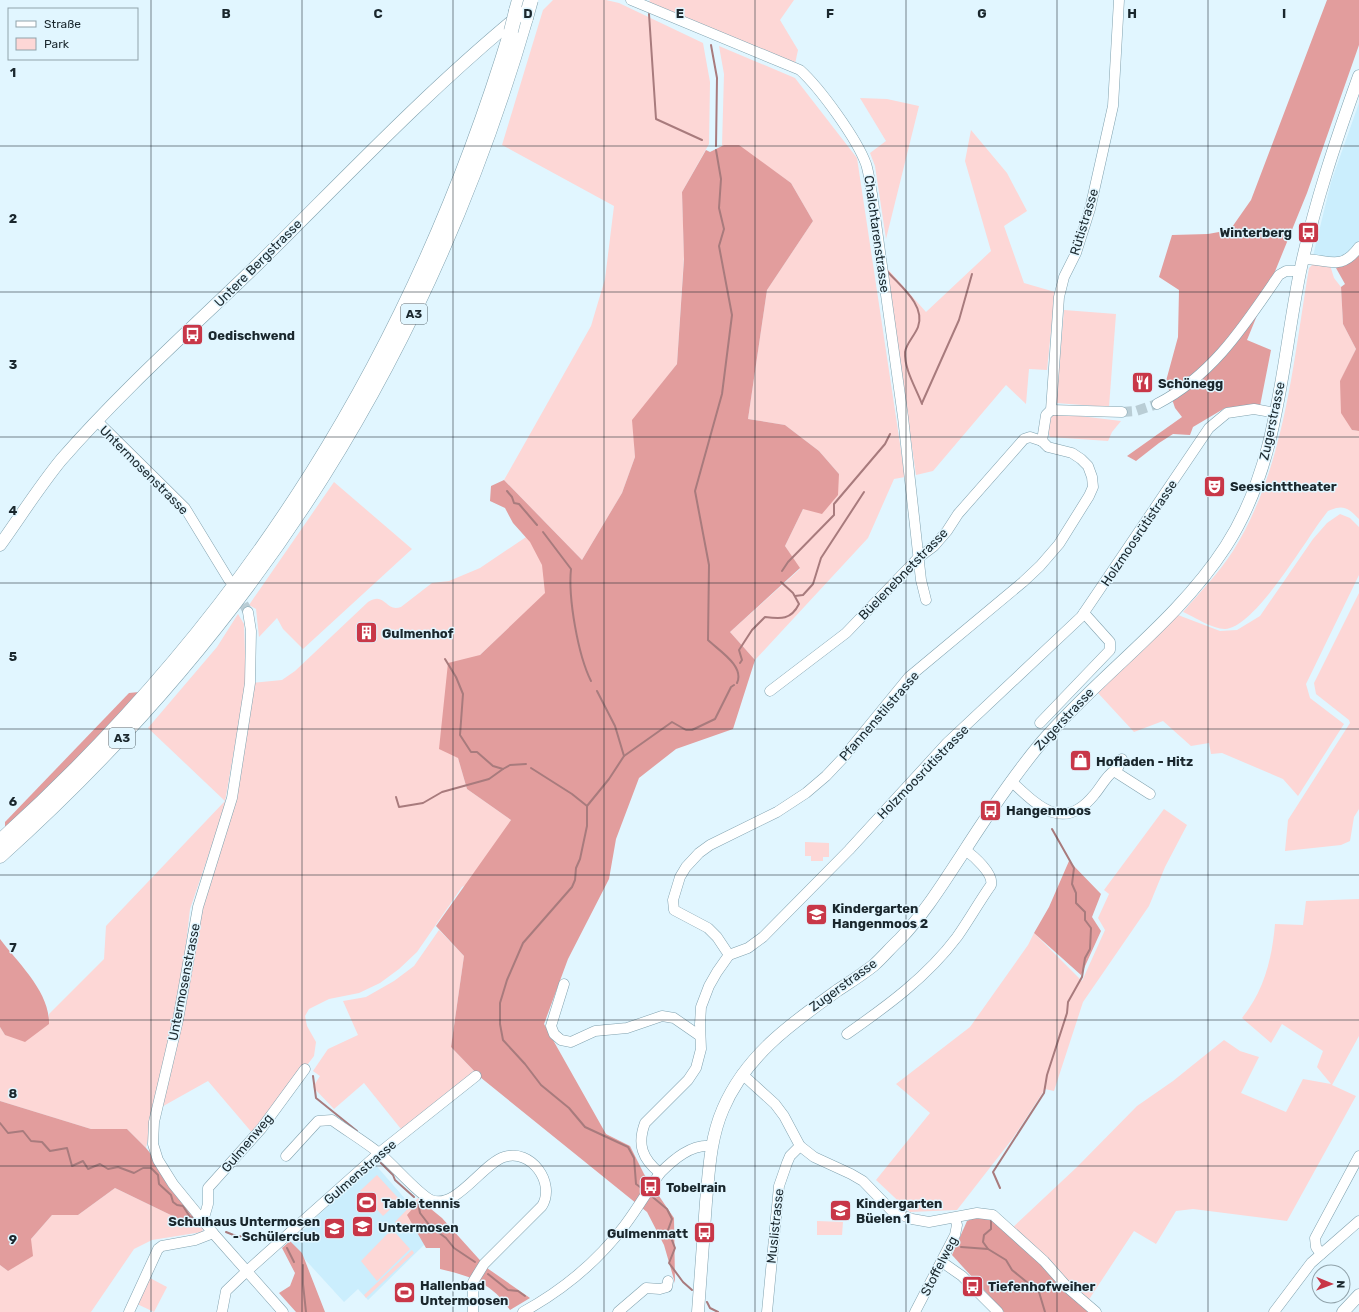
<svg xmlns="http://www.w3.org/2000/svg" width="1359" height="1312" font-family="Rubik,sans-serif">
  <rect width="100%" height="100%" fill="#e1f6ff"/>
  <g fill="#cbeefd">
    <polygon points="1359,103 1359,240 1350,254 1332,259 1313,256 1331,182"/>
    <polygon points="373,1162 414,1209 429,1240 368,1300 358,1289 344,1302 290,1243"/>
  </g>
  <g fill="#fdd7d6">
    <polygon points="553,0 606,0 619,3 703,43 710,82 709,144 682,192 684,256 677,364 633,420 635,457 622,493 582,560 504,480 591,326 605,279 614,206 502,145 543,10"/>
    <polygon points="650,0 794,0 780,20 798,50 795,64 648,4"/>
    <polygon points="719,46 795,78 857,158 905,477 894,479 868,538 755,660 730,632 800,569 785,546 803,509 839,474 819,451 785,425 748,419 767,290 813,221 791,183 750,154 724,145 722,146 724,74"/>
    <polygon points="860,98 887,99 919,106 886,239 875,166 870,153 886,141"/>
    <polygon points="971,130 1007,173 1027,211 1004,226 1024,283 1055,292 1047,370 1029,369 1026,404 1006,385 933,471 916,475 886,267 926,312 991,251 965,161"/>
    <path d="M1314 263 1330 265 1334 278 1341 287 1343 324 1356 349 1340 382 1352 430 1359 431V519C1348 508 1344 504 1328 511 1308 535 1256 628 1225 629 1212 629 1195 617 1183 612 1200 592 1219 573 1233 551 1285 468 1293 362 1309 268Z"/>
    <polygon points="1064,310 1116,314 1109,407 1056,403"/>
    <polygon points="1055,413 1121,421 1112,432 1108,441 1050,437 1046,427 1050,416"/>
    <polygon points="334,482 412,549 303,649 283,629 277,618 259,637 256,609 249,605"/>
    <polygon points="1340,514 1350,518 1359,527 1359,575 1306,684 1310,698 1344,724 1298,796 1283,779 1222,753 1211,754 1209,743 1191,746 1163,721 1134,732 1098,693 1178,615 1220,631 1237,630 1260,616 1313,539 1327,523"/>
    <path d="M529 535 545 560V594L480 655 458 758 467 789 511 820 477 879 462 887 417 952 399 969 380 983 359 993 329 999 309 1009 305 1016 307 1026 316 1042 314 1056 254 1135 208 1081 158 1109 198 907 232 798 250 683 282 680 295 671 368 602C386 591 385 613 401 607L432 583 449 581 480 568Z"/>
    <polygon points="1359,593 1359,809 1354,817 1350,841 1341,845 1285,851 1288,820 1350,723 1349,720 1316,694 1314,683"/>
    <polygon points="238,614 244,624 246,683 223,813 190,909 184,962 169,1041 146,1148 127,1129 91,1129 0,1101 0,1027 5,1035 49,1024 49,1014 104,959 106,926 225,801 148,728 217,647"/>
    <polygon points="1164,809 1187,825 1165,867 1149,906 1083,1002 1054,1091 1045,1089 1013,1138 957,1210 910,1212 876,1180 930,1113 896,1084 970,1027 1028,945 1034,933 1082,981 1105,930 1098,918 1109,894 1104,890"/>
    <polygon points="805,842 829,843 829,857 823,857 823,861 811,861 811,856 805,856"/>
    <path d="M1359 899V1036L1332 1085 1356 1096 1287 1221 1193 1209 1176 1211 1156 1244 1134 1231 1086 1304 1010 1230 1077 1167 1137 1106 1173 1081 1224 1040 1240 1051 1259 1057 1241 1093 1286 1112 1303 1079 1331 1084 1317 1067 1323 1051 1282 1024 1271 1043 1242 1018C1264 991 1272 959 1275 924L1303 925 1306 901Z"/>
    <polygon points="439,930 464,956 451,1047 474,1071 401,1129 364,1083 334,1109 313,1087 320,1076 313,1071 328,1049 358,1035 343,1001 366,997 394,981 414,966"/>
    <polygon points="377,1175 400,1200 383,1216 360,1191"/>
    <polygon points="115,1188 179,1219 203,1218 206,1222 202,1232 152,1240 134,1249 91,1312 0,1312 0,1265 8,1271 31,1239 52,1215 78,1215"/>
    <polygon points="418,1198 429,1207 403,1233 395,1222"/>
    <polygon points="817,1221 843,1222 842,1235 817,1235"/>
    <polygon points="392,1229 410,1249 377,1281 361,1261"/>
    <polygon points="412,1250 414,1253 366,1298 364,1295"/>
    <polygon points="148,1277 167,1287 154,1312 135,1303"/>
  </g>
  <g fill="#e29d9d">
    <polygon points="1327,0 1359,0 1359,45 1307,193 1247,340 1271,350 1260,406 1225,408 1193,427 1190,435 1173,434 1159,443 1136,461 1127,456 1182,417 1175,408 1166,381 1178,337 1179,290 1159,277 1172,235 1208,234 1230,230 1251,200"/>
    <polygon points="724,145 739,145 791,183 813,221 767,290 748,419 785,425 819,451 839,474 838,495 822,514 803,509 785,546 800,568 730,632 755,660 733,729 676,749 639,778 616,839 609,879 568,959 544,1024 606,1134 630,1146 644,1174 674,1218 675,1283 664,1245 647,1212 480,1077 451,1047 464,956 436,926 511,820 467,789 458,758 439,749 448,663 480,655 545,593 542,565 530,542 513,523 505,508 490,501 491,486 504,480 582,560 622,493 635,457 632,420 677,364 684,259 682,192 706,150 710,152"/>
    <polygon points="1359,253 1359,431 1352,430 1341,413 1340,381 1356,349 1343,324 1341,287 1345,284 1336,268 1354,260"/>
    <polygon points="139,692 79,758 5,828 5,822 129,693"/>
    <polygon points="1069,861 1101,894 1092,917 1101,931 1081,975 1034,933 1049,907"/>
    <path d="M0 939C18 963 50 992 49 1024L25 1042 5 1035 0 1027Z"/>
    <polygon points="0,1101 91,1129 127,1129 146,1148 203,1218 179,1219 115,1188 78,1215 52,1215 31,1239 33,1256 8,1271 0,1265"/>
    <path d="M420 1200 442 1218 487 1268 530 1298 510 1310C492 1283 470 1276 440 1269V1248H426L407 1215Z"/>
    <polygon points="979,1216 992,1217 1096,1312 1004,1312 952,1255 967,1221"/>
    <polygon points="290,1241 302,1253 325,1312 296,1312 279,1293 290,1286 295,1273 282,1248"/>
  </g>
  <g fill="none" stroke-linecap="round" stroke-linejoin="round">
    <g stroke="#a87b7d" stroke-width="2">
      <polyline points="649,14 656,119 702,140"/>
      <polyline points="711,45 717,78 716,146"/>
      <path d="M716 150 721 179 719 208 724 229 719 246 732 315 722 394 695 491 709 565 708 640C718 650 745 666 737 683"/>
      <path d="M887 271C900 286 926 305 918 327 915 335 906 344 905 352 904 369 916 388 922 404"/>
      <polyline points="922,403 959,320 972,274"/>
      <polyline points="507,491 512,497 514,503 519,504 537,525"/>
      <path d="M543 532 571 569C568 598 578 655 591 681"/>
      <polyline points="782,571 788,562 834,515 834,504 885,444 890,434"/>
      <polyline points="795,596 803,595 813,584 821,558 864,492"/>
      <polyline points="445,659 456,677 463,694 460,735 471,752 477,752 493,766 503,769 510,765 526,764"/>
      <path d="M740 663 742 660 739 650 752 630 765 617C781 619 791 620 799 604L793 593 781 582"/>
      <polyline points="597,691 615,726 624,756"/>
      <polyline points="531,768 572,794 587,806"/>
      <polyline points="396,797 399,807 423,803 442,792 489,779 503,769"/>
      <polyline points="313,1076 316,1098 357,1131"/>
      <polyline points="0,1123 8,1133 23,1131 31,1141 42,1142 50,1151 67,1148 72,1166 83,1161 88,1169 100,1164 108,1169 118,1167 134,1173 143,1168 151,1168 158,1175 159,1184 171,1195 173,1202 177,1205 183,1206 190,1217 195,1218"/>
      <polyline points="378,1160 393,1175 395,1180 414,1197"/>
      <polyline points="1000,1188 993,1172 1044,1093 1047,1075 1067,1013 1068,1002 1082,977 1085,958 1090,949 1091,928 1085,920 1085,912 1076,903 1076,893 1072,884 1074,868 1052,829"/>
      <polyline points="644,1190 636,1184 634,1158 628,1147 585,1127 569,1108 541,1085 525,1064 503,1040 500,1024 500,1003 507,980 523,943 572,887 575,880 576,868 580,859 587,826 587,806 609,779 624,756 672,722 686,730 692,730 715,719 731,687 734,685"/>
      <polyline points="649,1194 667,1209 672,1219 668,1230 675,1248 669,1263 683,1282 692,1290"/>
      <polyline points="418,1203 420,1213 430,1226 446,1238 454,1248 475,1262"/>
      <polyline points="991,1219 991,1229 984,1235 983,1242 988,1249 1006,1260 1012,1270 1039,1292 1045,1312"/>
      <polyline points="226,1232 236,1236 273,1239"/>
      <polyline points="961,1247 988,1249"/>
      <polyline points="287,1248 294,1262"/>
      <polyline points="303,1265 303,1284 306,1312"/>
      <polyline points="488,1274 508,1290 518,1291 525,1296"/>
      <polyline points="707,1302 710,1308 718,1312"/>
    </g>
    <g stroke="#b9cdd5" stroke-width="10" stroke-dasharray="10 5" stroke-linecap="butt">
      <polyline points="1122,412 1136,411 1157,404"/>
      <polyline points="236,591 248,612"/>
    </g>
    <defs>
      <g id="minor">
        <path d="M631 0 800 70C820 88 857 139 866 164 869 173 870 184 872 194L903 417 921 580 926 600"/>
        <path d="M1303 259C1328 259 1341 272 1359 247"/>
        <path d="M1157 404C1213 375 1244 326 1279 275L1286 271H1300"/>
        <polyline points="1051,410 1122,412"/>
        <polyline points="97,421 185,508 229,580"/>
        <polyline points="1042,441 1046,415 1051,410 1059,297 1064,277 1076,253 1090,209 1113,106 1119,0"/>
        <polyline points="248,612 251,631 250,683 232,798 198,907 178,1020 154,1122 153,1144 158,1160 173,1184 213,1233 283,1312"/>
        <polyline points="770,691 846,633 918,558 934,546 947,531 958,514 1024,439 1030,437 1042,441"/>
        <polyline points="1040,723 1110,650 1110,642 1084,613"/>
        <polyline points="1116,772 1122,759"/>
        <path d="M1011 781C1038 806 1063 833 1094 795 1101 787 1106 776 1114 771L1150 794"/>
        <polyline points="729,955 717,937 708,928 674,910 673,900 680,877 686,867 699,853 710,845 777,812 806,793 826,776 842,759 909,677 1023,582 1040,566 1059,544 1089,496 1093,487 1092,477 1088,466 1081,459 1072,453 1048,447 1042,441"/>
        <polyline points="564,984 551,1026 554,1034 561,1040 571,1042 595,1031 627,1028 662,1016 674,1018 700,1036"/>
        <path d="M847 1034C887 1006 927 977 957 937 969 920 979 902 991 885 994 874 974 856 965 850"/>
        <polyline points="742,1074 775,1104 784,1116 800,1146 814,1157 851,1174 863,1181 892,1211 912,1219 929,1222 977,1213 993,1215 1044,1261 1068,1288 1096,1312"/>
        <path d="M286 1156 318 1121 332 1120C347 1131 364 1141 379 1153 392 1163 418 1194 431 1200 456 1210 482 1164 504 1157 531 1148 556 1183 542 1206L484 1264 473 1282V1312"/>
        <path d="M660 1173C642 1159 637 1144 645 1123L688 1080 696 1068 701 1049 700 1024 701 1007 709 986 717 972 729 955 748 948 763 937 849 850 947 743 1081 617 1209 428 1227 413 1254 409 1276 413"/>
        <polyline points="203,1221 208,1204 208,1188 261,1129 305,1069"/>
        <polyline points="1321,1254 1316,1247 1315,1238 1359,1156"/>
        <polyline points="942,1262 962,1276 998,1312"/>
        <polyline points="129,1312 158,1249 162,1246 195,1240 213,1233"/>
        <polyline points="222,1312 226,1291 247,1271 379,1153 476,1076"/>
        <path d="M523 1312C563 1290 598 1261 625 1225 638 1208 648 1190 660 1173 674 1159 691 1144 712 1146"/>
        <polyline points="618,1312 646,1288 660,1289 667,1287 668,1281"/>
        <polyline points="767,1312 779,1186 787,1163 790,1156 800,1146"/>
        <polyline points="915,1312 955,1235 957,1225 955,1218"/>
        <polyline points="1274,1312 1311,1263 1359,1221"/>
      </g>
      <g id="major">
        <path d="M0 545C20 517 39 487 61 460 122 390 192 328 259 263 344 179 425 93 517 17"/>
        <path d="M698 1312C701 1275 703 1239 706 1202 709 1171 710 1139 723 1109 746 1055 792 1023 838 990 850 982 863 974 874 965 883 957 891 947 900 939 924 914 942 885 961 856 986 817 1011 779 1041 743 1099 675 1177 622 1226 546 1279 464 1281 365 1300 272 1314 205 1336 140 1359 76"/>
        <polyline points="1343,1312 1359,1295"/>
      </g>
      <g id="highway">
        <polyline points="516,11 519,0"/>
        <path d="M0 841C249 617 414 351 511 31"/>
        <path d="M0 856C258 624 429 352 526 18"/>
      </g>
    </defs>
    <use href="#minor" stroke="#81a2af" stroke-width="11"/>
    <use href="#major" stroke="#81a2af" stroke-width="13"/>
    <use href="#highway" stroke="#81a2af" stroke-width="15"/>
    <use href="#minor" stroke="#fff" stroke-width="10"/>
    <use href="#major" stroke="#fff" stroke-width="12"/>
    <use href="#highway" stroke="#fff" stroke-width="14"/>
    <defs>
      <g id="highway-bridge">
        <polyline points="526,18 531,0"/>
        <polyline points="511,31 516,11"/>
      </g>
    </defs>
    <use href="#highway-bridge" stroke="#81a2af" stroke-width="15" stroke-linecap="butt"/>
    <use href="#highway-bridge" stroke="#fff" stroke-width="14"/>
  </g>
  <path fill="none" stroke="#1a272d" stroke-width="1" stroke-opacity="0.55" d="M151 0V1312M302 0V1312M453 0V1312M604 0V1312M755 0V1312M906 0V1312M1057 0V1312M1208 0V1312M0 146H1359M0 292H1359M0 437H1359M0 583H1359M0 729H1359M0 875H1359M0 1020H1359M0 1166H1359"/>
  <defs>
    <symbol id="bus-square" viewBox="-11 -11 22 22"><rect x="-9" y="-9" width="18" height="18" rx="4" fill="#c83748" stroke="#e1f6ff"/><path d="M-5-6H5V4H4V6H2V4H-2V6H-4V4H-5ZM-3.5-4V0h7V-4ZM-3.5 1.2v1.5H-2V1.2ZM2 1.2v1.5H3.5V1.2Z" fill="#fff"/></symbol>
    <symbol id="restaurant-square" viewBox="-11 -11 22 22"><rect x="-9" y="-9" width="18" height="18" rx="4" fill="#c83748" stroke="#e1f6ff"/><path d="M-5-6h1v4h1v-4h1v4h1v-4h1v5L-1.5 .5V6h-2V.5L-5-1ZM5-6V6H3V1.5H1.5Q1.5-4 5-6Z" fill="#fff"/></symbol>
    <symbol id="theatre-square" viewBox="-11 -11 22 22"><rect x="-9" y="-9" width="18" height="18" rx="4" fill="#c83748" stroke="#e1f6ff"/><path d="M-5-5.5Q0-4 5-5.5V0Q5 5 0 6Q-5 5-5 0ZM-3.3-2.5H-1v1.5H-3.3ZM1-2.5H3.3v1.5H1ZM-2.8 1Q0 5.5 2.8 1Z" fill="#fff"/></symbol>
    <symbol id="building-square" viewBox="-11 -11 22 22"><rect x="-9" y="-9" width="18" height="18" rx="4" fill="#c83748" stroke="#e1f6ff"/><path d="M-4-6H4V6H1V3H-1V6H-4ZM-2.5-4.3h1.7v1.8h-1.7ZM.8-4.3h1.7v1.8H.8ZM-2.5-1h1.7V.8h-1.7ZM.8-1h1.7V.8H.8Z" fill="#fff"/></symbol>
    <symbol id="shop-square" viewBox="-11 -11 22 22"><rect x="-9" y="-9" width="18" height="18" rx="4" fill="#c83748" stroke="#e1f6ff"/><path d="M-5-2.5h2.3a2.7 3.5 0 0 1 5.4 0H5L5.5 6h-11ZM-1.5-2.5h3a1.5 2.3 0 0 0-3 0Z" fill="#fff"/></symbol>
    <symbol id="school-square" viewBox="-11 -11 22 22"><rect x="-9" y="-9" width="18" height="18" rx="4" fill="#c83748" stroke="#e1f6ff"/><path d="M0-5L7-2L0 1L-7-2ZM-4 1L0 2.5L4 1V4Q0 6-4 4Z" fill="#fff"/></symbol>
    <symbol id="stadium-square" viewBox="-11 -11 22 22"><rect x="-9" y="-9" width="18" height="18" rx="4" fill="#c83748" stroke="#e1f6ff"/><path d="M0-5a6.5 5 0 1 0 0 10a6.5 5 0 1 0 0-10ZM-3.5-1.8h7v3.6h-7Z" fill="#fff"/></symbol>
  </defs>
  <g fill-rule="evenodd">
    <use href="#bus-square" x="1296" y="220" width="25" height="25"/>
    <use href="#bus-square" x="180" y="322" width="25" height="25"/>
    <use href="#restaurant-square" x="1130" y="370" width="25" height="25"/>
    <use href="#theatre-square" x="1202" y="474" width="25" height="25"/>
    <use href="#building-square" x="354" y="620" width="25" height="25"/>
    <use href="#shop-square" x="1068" y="748" width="25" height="25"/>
    <use href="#bus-square" x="978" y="798" width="25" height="25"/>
    <use href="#school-square" x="804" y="902" width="25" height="25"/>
    <use href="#bus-square" x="638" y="1174" width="25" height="25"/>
    <use href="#stadium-square" x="354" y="1190" width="25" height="25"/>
    <use href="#school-square" x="828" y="1198" width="25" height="25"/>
    <use href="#school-square" x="350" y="1214" width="25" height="25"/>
    <use href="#school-square" x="322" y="1216" width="25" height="25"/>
    <use href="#bus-square" x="692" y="1220" width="25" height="25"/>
    <use href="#bus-square" x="960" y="1274" width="25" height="25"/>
    <use href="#stadium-square" x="392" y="1280" width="25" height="25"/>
  </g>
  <g text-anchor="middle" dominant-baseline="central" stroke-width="3" stroke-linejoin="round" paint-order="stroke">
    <g fill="#e1f6ff" stroke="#56656c" stroke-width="1">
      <rect x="401" y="304" width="26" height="20" rx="3"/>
      <rect x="109" y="728" width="26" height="20" rx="3"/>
    </g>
    <g font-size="12" font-weight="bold" fill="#1a272d">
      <text x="414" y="314">A3</text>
      <text x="122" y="738">A3</text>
    </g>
    <g font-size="13" fill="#1a272d" stroke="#e1f6ff">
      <text transform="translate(1084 222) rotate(-73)">Rütistrasse</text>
      <text transform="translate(877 234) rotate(82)">Chalchtarenstrasse</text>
      <text transform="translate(258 263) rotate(-45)">Untere Bergstrasse</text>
      <text transform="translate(1272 421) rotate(-78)">Zugerstrasse</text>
      <text transform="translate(144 470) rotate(45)">Untermosenstrasse</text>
      <text transform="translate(1139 533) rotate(-56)">Holzmoosrütistrasse</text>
      <text transform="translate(903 574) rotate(-46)">Büelenebnetstrasse</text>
      <text transform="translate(879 716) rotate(-49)">Pfannenstilstrasse</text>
      <text transform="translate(1064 719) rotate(-47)">Zugerstrasse</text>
      <text transform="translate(923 772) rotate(-46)">Holzmoosrütistrasse</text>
      <text transform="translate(184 982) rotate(-79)">Untermosenstrasse</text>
      <text transform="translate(843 985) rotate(-36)">Zugerstrasse</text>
      <text transform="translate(247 1143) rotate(-50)">Gulmenweg</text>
      <text transform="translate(360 1172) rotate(-41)">Gulmenstrasse</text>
      <text transform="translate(775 1226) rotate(-84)">Muslistrasse</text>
      <text transform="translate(939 1266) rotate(-63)">Stoffelweg</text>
    </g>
    <g font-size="13" font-weight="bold" fill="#1a272d" stroke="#e1f6ff" text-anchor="start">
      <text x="1292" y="232" text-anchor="end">Winterberg</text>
      <text x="208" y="335">Oedischwend</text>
      <text x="1158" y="383">Schönegg</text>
      <text x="1230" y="486">Seesichttheater</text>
      <text x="382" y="633">Gulmenhof</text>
      <text x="1096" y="761">Hofladen - Hitz</text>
      <text x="1006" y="810">Hangenmoos</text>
      <text x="832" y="908">Kindergarten<tspan x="832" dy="15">Hangenmoos 2</tspan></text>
      <text x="666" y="1187">Tobelrain</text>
      <text x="382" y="1203">Table tennis</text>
      <text x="856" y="1203">Kindergarten<tspan x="856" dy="15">Büelen 1</tspan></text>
      <text x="320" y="1221" text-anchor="end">Schulhaus Untermosen<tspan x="320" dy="15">- Schülerclub</tspan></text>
      <text x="378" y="1227">Untermosen</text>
      <text x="688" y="1233" text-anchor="end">Gulmenmatt</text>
      <text x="420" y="1285">Hallenbad<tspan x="420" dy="15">Untermoosen</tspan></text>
      <text x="988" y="1286">Tiefenhofweiher</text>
    </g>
  </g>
  <g font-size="13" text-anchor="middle" font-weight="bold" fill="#1a272d" stroke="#e1f6ff" stroke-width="3" stroke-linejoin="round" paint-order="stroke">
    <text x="226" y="18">B</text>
    <text x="378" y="18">C</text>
    <text x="528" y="18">D</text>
    <text x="680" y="18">E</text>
    <text x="830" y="18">F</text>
    <text x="982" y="18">G</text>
    <text x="1132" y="18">H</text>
    <text x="1284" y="18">I</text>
    <text x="13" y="77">1</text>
    <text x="13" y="223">2</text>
    <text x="13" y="369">3</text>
    <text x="13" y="515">4</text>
    <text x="13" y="661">5</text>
    <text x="13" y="806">6</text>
    <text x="13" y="952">7</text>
    <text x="13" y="1098">8</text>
    <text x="13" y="1244">9</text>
  </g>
  <rect x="8" y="8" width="130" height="52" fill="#e1f6ff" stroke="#91a3ab"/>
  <rect x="16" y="21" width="20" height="6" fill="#ffffff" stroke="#91a3ab"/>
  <text x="44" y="28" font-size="12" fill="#1a272d">Straße</text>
  <rect x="16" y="38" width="20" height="12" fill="#fdd7d6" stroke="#91a3ab"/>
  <text x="44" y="48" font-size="12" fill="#1a272d">Park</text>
  <g transform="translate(1331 1284) rotate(91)"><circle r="19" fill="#e1f6ff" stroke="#91a3ab"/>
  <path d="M0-3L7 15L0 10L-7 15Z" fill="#c83748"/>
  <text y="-6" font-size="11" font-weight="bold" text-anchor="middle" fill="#1a272d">N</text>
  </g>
</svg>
